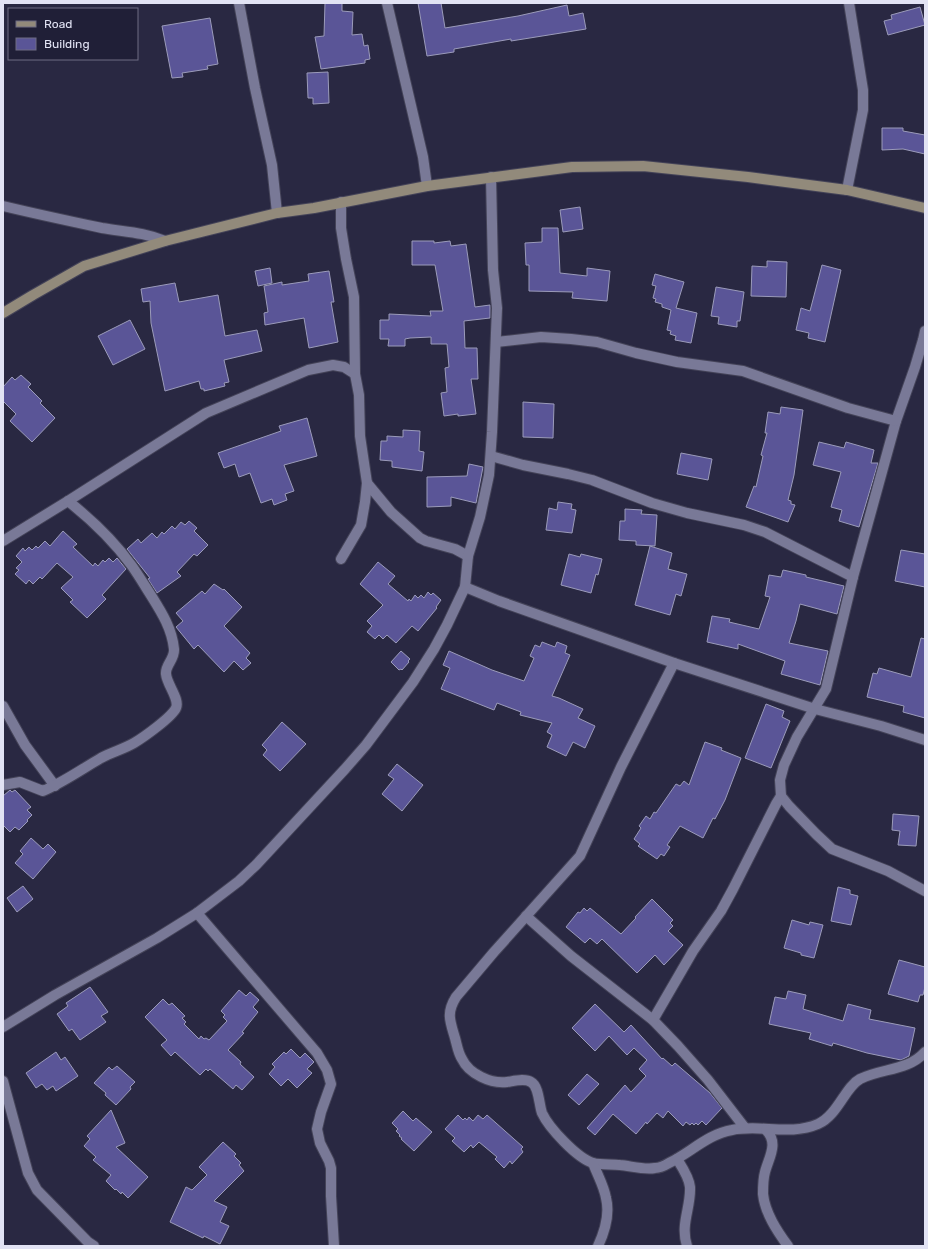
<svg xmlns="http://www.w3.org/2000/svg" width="928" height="1249" font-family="Rubik,sans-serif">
  <rect width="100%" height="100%" fill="#292842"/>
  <g fill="#5a5597" stroke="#9b9bba">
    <polygon points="325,3 342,3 342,11 353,12 352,35 362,34 364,46 368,45 370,59 365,60 365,63 321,69 315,37 324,36"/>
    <polygon points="418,3 441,3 445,28 518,16 567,5 569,16 583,13 586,29 511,41 511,39 454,49 454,52 427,56"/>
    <polygon points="920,7 925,25 888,35 884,21 892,19 891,15"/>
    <polygon points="210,18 218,64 207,66 208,69 182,73 183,77 172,78 162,26"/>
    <polygon points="328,72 329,103 313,104 313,98 308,98 307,73"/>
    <polygon points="882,128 903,128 903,131 925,135 925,154 903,149 882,150"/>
    <polygon points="580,207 583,229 563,232 560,210"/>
    <polygon points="542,228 558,228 560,273 587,276 587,268 610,271 607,301 572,298 573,292 529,291 529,265 526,265 525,243 542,242"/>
    <polygon points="412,241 434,241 434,243 450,241 451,246 466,244 475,307 490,305 490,318 464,321 465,348 477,348 478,379 471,379 476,414 458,416 458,414 444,416 441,393 447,392 445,368 449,367 447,344 431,344 431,337 410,338 405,339 405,346 388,346 389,339 380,339 380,320 389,320 389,314 431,316 430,311 443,311 435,265 412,265"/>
    <polygon points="767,261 787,262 786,297 751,296 752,266 767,267"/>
    <polygon points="822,265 841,270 825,342 808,338 809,333 796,330 801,308 810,311"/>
    <polygon points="270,268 272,283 258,286 255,271"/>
    <polygon points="329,271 334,302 331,302 338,342 309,348 304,318 265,325 264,313 268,312 264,286 282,282 282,285 309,281 308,274"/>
    <polygon points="655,274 684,282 676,308 697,313 691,343 675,340 676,336 670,334 671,331 667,330 671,310 662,307 662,304 655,302 656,299 653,298 656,286 652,285"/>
    <polygon points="175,283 179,302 218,295 225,336 257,330 262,351 224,360 229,382 224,383 225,386 204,391 204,389 201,389 199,381 165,391 151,323 150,301 143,302 141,289"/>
    <polygon points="716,287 744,292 740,321 737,321 737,327 718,324 719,317 711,316"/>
    <polygon points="130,320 145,349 113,365 98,336"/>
    <polygon points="21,375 31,384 28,387 42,401 40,403 55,418 32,442 10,421 16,414 3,401 3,387 12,377 15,380"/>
    <polygon points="523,402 554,404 553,438 523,437"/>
    <polygon points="781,407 803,410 794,475 788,500 791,501 791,504 795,505 788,522 746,507 754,486 756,487 763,456 761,455 767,433 765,433 768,412 780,414"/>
    <polygon points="307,418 317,456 284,465 294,491 285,494 287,500 274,505 272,499 261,503 250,473 239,477 235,464 224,468 218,453 281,431 279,426"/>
    <polygon points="403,430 420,431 419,451 424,452 422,471 392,467 392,461 380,460 381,441 387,441 387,436 403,437"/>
    <polygon points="819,442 844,448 846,442 874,450 871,463 878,463 859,527 839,521 842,510 831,507 841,472 813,465"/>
    <polygon points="681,453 712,459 708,480 677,474"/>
    <polygon points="469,464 483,467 476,503 451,497 451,506 427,507 427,477 467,476"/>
    <polygon points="558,502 572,504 571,509 576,510 572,533 546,530 549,508 557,510"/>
    <polygon points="625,509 642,510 641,514 657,515 655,546 636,545 636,541 619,540 620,521 625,521"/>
    <polygon points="189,521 197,528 194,531 208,545 197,556 194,554 177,572 181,576 157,593 148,579 150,578 127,549 138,539 141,543 152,533 157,538 162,532 164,534 172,526 175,529 181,522 185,525"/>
    <polygon points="63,531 77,544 73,547 93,566 95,563 98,566 103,560 105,562 109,558 113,562 117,558 126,569 102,595 106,599 87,618 70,602 73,600 61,588 73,577 57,563 42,579 40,577 33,584 29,580 26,584 15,574 19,570 16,568 22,562 16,556 23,548 25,551 29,547 32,550 36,546 38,548 45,541 50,546"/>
    <polygon points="650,546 672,553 668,569 687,574 681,596 676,594 670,615 635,605"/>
    <polygon points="901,550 925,554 925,587 895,581"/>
    <polygon points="569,554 580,557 581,554 602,559 598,575 596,574 591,593 561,585"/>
    <polygon points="378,562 395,576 388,584 408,601 409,599 411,601 415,595 418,598 421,595 424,598 428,592 431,595 433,593 441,600 436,607 437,608 418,631 412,626 396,643 387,635 383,639 379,635 375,639 367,632 372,626 367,621 383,605 360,584"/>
    <polygon points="783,570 806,575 806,577 844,586 837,614 800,604 796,621 789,643 828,651 820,685 781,674 785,661 738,644 738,649 707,642 712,616 730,619 729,622 759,629 770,597 765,596 769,575 781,577"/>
    <polygon points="214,584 223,590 224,589 242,607 224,626 250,653 246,658 251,663 243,670 234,661 224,672 198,645 194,649 176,627 183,621 176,613 202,591 205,594"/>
    <polygon points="921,638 925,639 925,718 903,712 904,706 867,697 873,673 877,674 879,668 911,677"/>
    <polygon points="542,642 555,647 557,642 567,646 565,653 570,655 552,696 559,698 583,709 578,718 595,726 585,748 573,742 566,756 547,747 552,735 547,732 552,723 520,715 521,712 497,703 494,710 441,689 450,668 443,665 449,651 492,670 524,681 534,658 530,656 535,645 540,647"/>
    <polygon points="401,651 410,659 408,661 409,662 402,670 401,669 399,670 391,662"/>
    <polygon points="766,704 784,711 782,717 790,721 771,768 745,758"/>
    <polygon points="282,722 306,744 280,771 263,755 267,750 262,745"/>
    <polygon points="705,742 722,748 721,750 741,758 725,800 715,819 713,818 703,838 680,826 667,845 670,847 664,856 661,854 657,859 638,846 640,844 634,839 641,828 639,826 646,816 650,819 654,812 656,813 676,784 680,786 684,781 689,785"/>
    <polygon points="397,764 423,785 402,811 382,794 394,779 388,775"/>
    <polygon points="10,790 12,792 15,790 31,807 27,810 32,815 27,820 28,821 19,830 15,827 10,832 3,825 3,796"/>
    <polygon points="893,814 919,816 916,846 898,845 900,831 892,830"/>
    <polygon points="31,838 43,849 48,844 56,852 33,879 15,863 23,854 20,851"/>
    <polygon points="23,886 33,899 17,912 7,898"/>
    <polygon points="838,887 850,890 850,894 858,896 851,925 831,921"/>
    <polygon points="652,899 673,920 670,923 673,926 668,931 683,945 664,965 655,955 637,973 602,939 597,944 590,938 585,943 566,927 578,912 580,913 584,908 587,911 590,908 621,934 636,918 635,917"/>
    <polygon points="792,920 809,925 810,922 823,925 814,958 801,955 801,953 784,948"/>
    <polygon points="899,960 925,967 925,987 923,995 920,995 918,1002 888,994"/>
    <polygon points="90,987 108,1012 101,1016 106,1022 80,1040 72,1029 69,1031 57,1014 68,1006 66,1003"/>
    <polygon points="239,990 246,996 250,992 259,1000 253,1007 258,1012 242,1032 244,1033 228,1050 241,1062 240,1064 254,1077 242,1090 236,1085 233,1089 210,1069 208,1071 206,1069 200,1075 175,1052 171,1056 161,1045 167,1040 145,1017 163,999 169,1005 172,1003 185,1016 182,1018 186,1022 184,1024 199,1039 201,1036 204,1039 206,1038 209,1040 227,1021 223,1017 225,1015 221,1011"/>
    <polygon points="788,991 806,995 803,1009 843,1021 848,1004 871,1010 869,1019 915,1028 909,1056 901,1060 867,1053 833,1043 832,1046 809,1039 811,1033 769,1024 775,997 786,999"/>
    <polygon points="595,1004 624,1032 631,1025 662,1059 663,1058 672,1066 675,1063 710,1093 722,1108 706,1125 702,1121 698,1125 696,1123 694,1125 692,1123 690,1125 686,1122 683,1126 668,1111 663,1118 657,1113 647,1124 646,1122 636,1134 613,1114 595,1135 587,1128 625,1085 631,1092 646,1076 639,1069 647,1060 634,1048 627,1055 609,1036 595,1051 572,1028"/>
    <polygon points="291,1049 300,1058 305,1053 314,1062 307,1069 312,1073 297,1088 288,1079 281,1086 269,1074 275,1067 272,1064 284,1052 286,1054"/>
    <polygon points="56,1052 61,1060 65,1057 78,1076 56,1091 53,1086 47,1090 42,1084 36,1088 26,1073"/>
    <polygon points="117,1066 135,1082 130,1087 131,1089 116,1105 105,1095 106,1093 94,1083 109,1067 112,1070"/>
    <polygon points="587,1074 599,1084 579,1105 568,1095"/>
    <polygon points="111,1110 125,1143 116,1147 148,1177 128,1198 122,1192 121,1194 116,1189 115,1190 106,1181 111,1175 93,1160 96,1157 84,1146 90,1139 87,1136"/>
    <polygon points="403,1111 413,1121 416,1118 432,1132 414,1151 401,1139 402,1138 399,1136 400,1135 396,1131 398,1129 392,1123"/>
    <polygon points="458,1115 463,1120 465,1118 467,1120 469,1117 473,1121 478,1115 483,1119 487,1115 523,1147 521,1149 523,1152 512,1164 510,1161 504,1168 495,1159 497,1157 479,1142 473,1148 471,1145 464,1152 452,1141 455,1138 445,1129"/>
    <polygon points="223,1142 236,1154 234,1156 241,1163 239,1165 244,1171 214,1201 227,1207 220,1222 229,1226 220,1244 204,1236 203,1238 170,1222 186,1187 192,1190 207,1175 199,1167"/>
  </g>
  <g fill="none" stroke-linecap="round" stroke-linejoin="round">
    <defs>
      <g id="minor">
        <polyline points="239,3 255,88 272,165 277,213"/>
        <polyline points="387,3 423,157 427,186"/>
        <polyline points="847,190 863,110 863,90 849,3"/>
        <path d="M3 206C36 214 69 221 102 228 125 232 143 232 165 241"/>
        <polyline points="925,331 923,340 915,367 896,421 853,577 826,689 797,737 784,765 780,780 781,796 789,806 816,834 832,849 888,871 925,891"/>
        <polyline points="496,342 541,337 571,339 597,342 636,353 677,362 743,371 848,408 896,421"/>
        <polyline points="491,456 523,465 568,474 592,480 652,503 687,513 744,525 765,532 853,577"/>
        <polyline points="367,483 391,512 420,538 426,541 455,549 468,556"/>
        <polyline points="3,541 68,501 206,413 308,370 333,365 344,367 355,374"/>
        <polyline points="341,559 361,525 365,502 367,483 360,436 359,395 355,374 354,297 346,259 341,228 341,202"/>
        <polyline points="465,587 499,601 674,663 815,709 881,726 925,740"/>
        <path d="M674 663 621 767 580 856 494 952 456 997C446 1013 450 1021 455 1038 457 1045 458 1053 462 1059 469 1074 491 1084 507 1082 514 1081 525 1078 531 1082 539 1086 539 1105 542 1113 549 1128 577 1158 593 1163 601 1165 612 1164 620 1165 631 1166 644 1170 655 1168 660 1168 664 1166 669 1163 690 1153 708 1134 732 1130 760 1124 790 1136 818 1124 838 1115 845 1087 860 1079 882 1068 908 1071 925 1052"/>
        <polyline points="3,706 25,745 55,786"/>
        <path d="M3 785 20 782 43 791C64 782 82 769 101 758 112 752 124 749 134 743 144 737 172 717 176 708 180 699 167 685 166 674 165 665 175 659 174 649 172 629 162 613 152 597 145 586 139 576 132 566 114 541 92 520 68 501"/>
        <polyline points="197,913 317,1053 327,1070 331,1084 321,1112 317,1129 320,1143 329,1161 331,1168 331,1196 334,1246"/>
        <polyline points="526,916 571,956 653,1020 678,1046 708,1080 745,1128"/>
        <polyline points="653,1020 693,951 721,911 733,889 776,804 781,796"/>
        <polyline points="3,1027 55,995 157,938 197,913 239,881 256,865 345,769 366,745 413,682 434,649 447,625 465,587 468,556 480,517 489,475 492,432 497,308 493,270 491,177"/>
        <polyline points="3,1081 28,1173 37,1190 88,1242 94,1246"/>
        <path d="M766 1130C779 1143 769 1157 765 1172 763 1179 763 1187 763 1194 765 1213 777 1231 788 1246"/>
        <path d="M677 1159C682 1167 689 1177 690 1187 691 1208 680 1224 687 1246"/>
        <path d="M593 1163C597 1174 604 1186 606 1198 610 1214 605 1231 598 1246"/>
      </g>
      <polyline id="secondary" points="3,313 33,295 84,266 165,241 277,213 314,208 427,186 572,167 643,166 748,177 847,190 925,208"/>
    </defs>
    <use href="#minor" stroke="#444358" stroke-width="12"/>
    <use href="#secondary" stroke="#444358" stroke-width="12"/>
    <use href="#minor" stroke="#797997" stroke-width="10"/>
    <use href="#secondary" stroke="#928a7b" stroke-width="10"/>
  </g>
  <rect width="928" height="1249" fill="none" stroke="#e2e3f4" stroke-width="8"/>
  <rect x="8" y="8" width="130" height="52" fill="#201f37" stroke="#6e6d83"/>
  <rect x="16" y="21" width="20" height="6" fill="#928a7b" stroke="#6e6d83"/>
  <text x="44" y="28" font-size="12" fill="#e2e3f4">Road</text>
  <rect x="16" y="38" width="20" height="12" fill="#5a5597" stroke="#6e6d83"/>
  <text x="44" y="48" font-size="12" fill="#e2e3f4">Building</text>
</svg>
